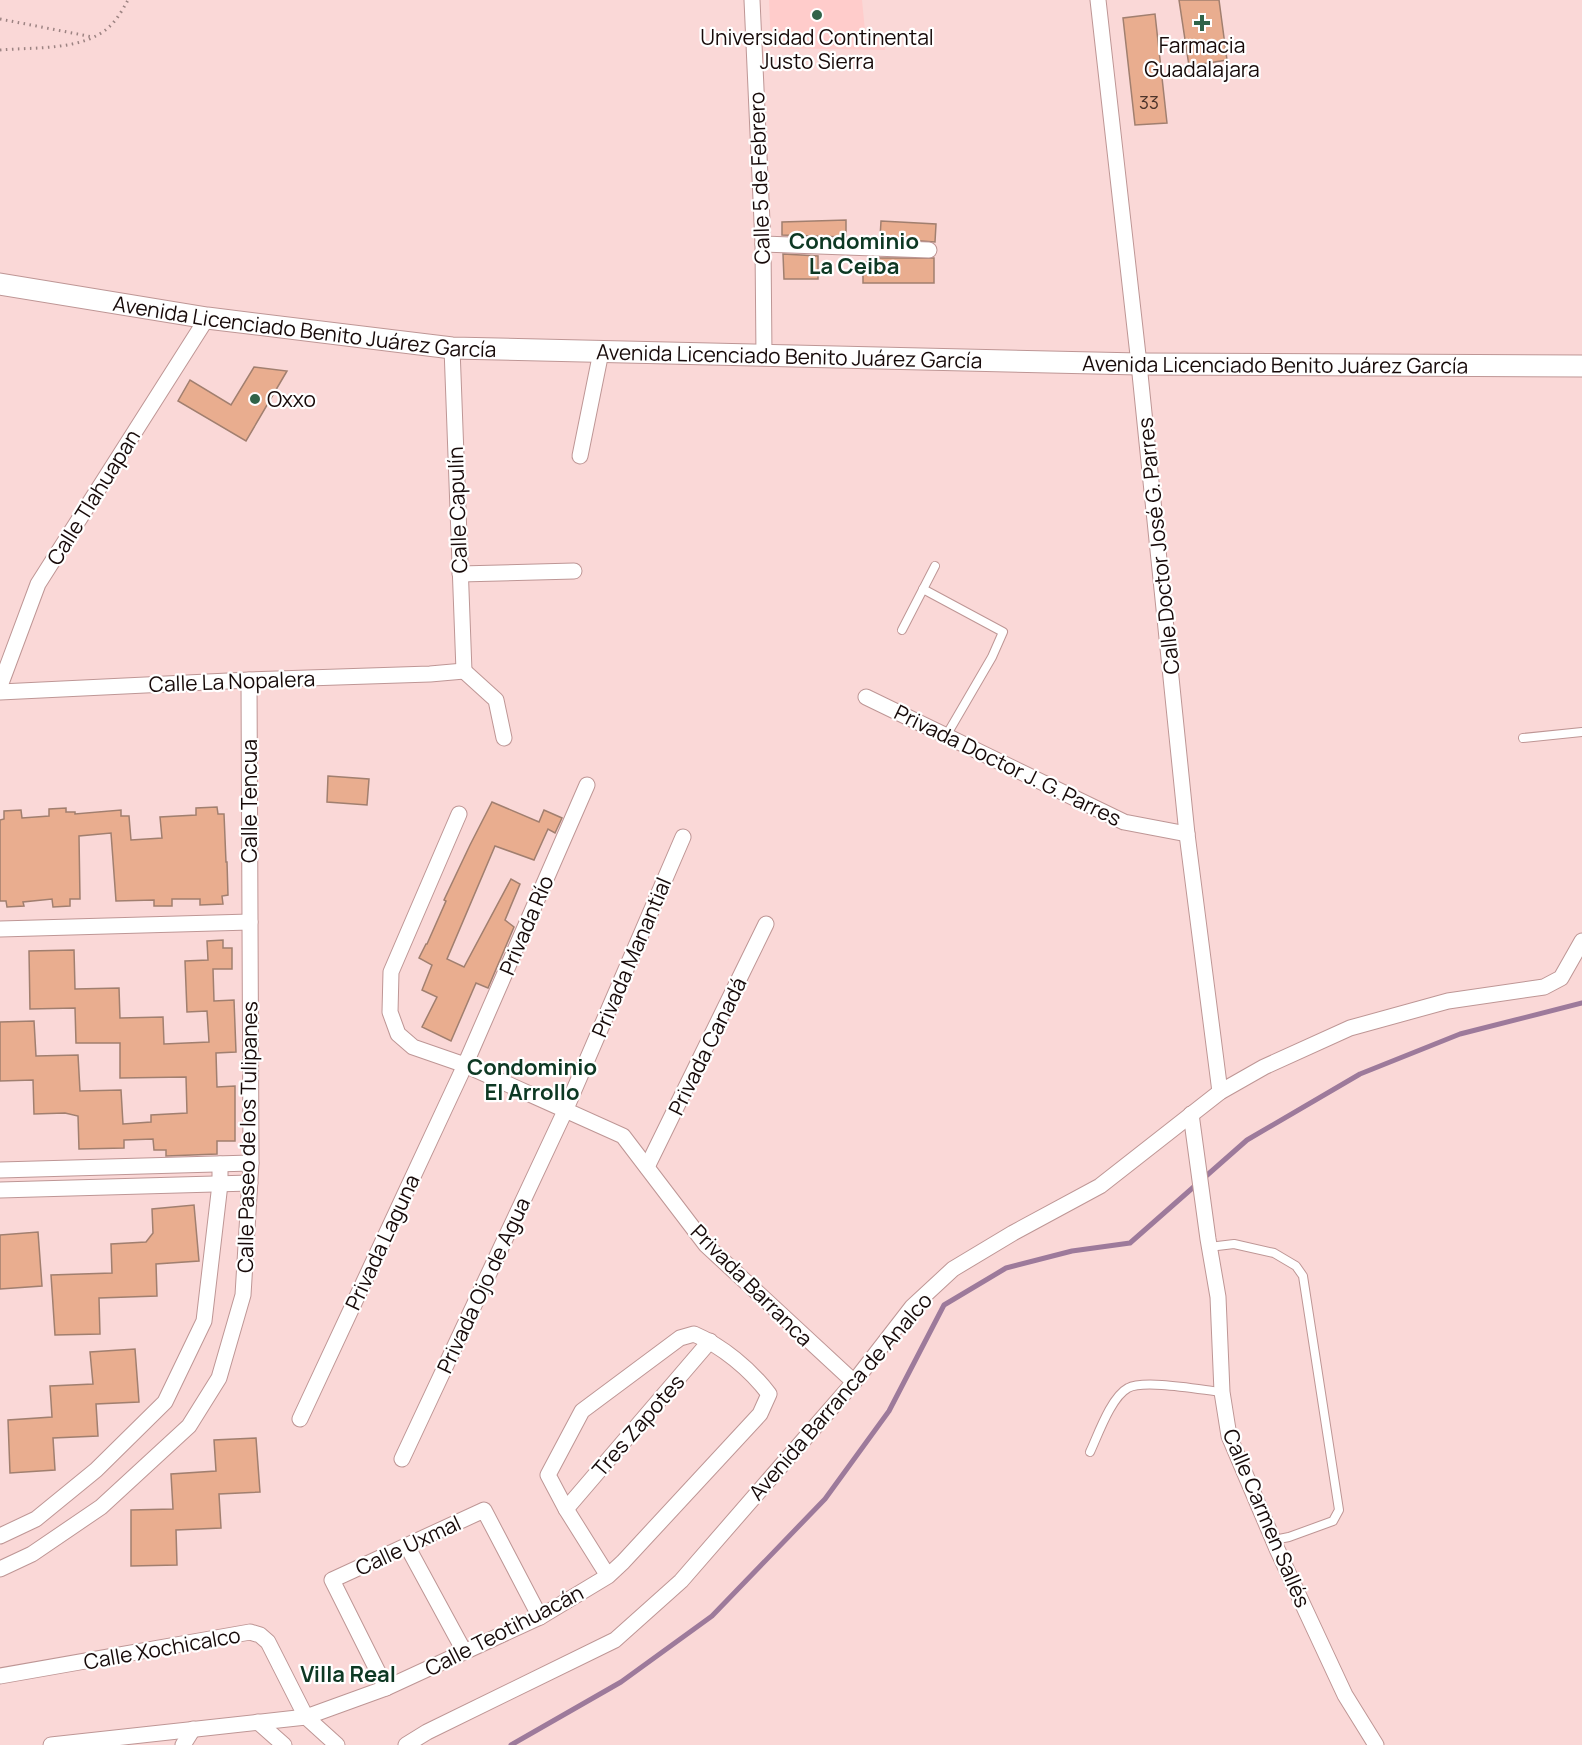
<svg xmlns="http://www.w3.org/2000/svg" width="1582" height="1745" font-family="Manrope,sans-serif">
  <rect width="100%" height="100%" fill="#fad8d7"/>
  <polygon fill="#ffcccb" points="769,0 862,0 865,31 884,33 885,50 771,48"/>
  <g fill="none" stroke-linecap="round" stroke-linejoin="round">
    <polyline stroke="#9d7a9b" stroke-width="5" points="511,1745 621,1682 712,1616 825,1499 889,1411 944,1305 1006,1268 1072,1251 1130,1243 1247,1140 1360,1074 1460,1034 1582,1003"/>
  </g>
  <g fill="#e9ad8f" stroke="#a17f6f" stroke-width="1.5">
    <polygon points="1179,0 1219,0 1227,60 1189,66"/>
    <polygon points="1155,14 1167,123 1135,125 1123,18"/>
    <polygon points="846,220 846,237 782,235 782,222"/>
    <polygon points="881,221 936,224 935,242 880,238"/>
    <polygon points="783,254 818,256 818,279 784,279"/>
    <polygon points="879,258 934,258 934,283 863,283 863,262 878,263"/>
    <polygon points="254,367 287,371 246,441 178,401 190,380 231,405"/>
    <polygon points="328,776 369,779 367,805 327,802"/>
    <polygon points="492,802 539,822 544,810 562,818 555,833 548,829 534,860 495,846 447,959 464,967 511,879 520,884 505,920 514,927 488,988 476,983 451,1041 422,1027 437,997 422,990 432,965 419,958 426,944 427,944 446,901 444,900 470,845"/>
    <polygon points="217,807 218,814 224,814 226,862 227,862 228,895 222,896 223,904 200,905 200,899 172,899 172,906 154,906 154,900 116,901 111,833 79,836 80,899 70,899 70,906 53,907 52,899 23,902 24,906 7,907 6,901 0,901 0,820 4,819 4,811 21,810 22,818 49,816 49,809 66,808 66,812 75,812 75,814 121,810 121,816 129,816 131,840 162,838 160,817 196,815 196,808"/>
    <polygon points="223,940 223,948 232,948 232,969 213,969 214,1001 234,1000 236,1052 216,1053 217,1087 235,1086 235,1141 217,1141 217,1154 166,1156 166,1150 154,1150 153,1139 124,1140 124,1148 79,1149 78,1116 65,1113 34,1114 33,1080 0,1081 0,1022 34,1021 36,1056 78,1055 80,1091 121,1090 123,1124 151,1122 151,1115 187,1113 186,1077 120,1078 120,1043 76,1043 75,1008 30,1009 29,951 74,950 75,989 119,988 120,1018 163,1017 164,1044 209,1042 207,1011 187,1012 185,961 208,960 207,941"/>
    <polygon points="194,1205 199,1261 156,1264 157,1296 99,1298 100,1334 55,1335 51,1275 112,1273 111,1244 146,1242 153,1233 152,1209"/>
    <polygon points="38,1232 42,1286 0,1289 0,1235"/>
    <polygon points="135,1349 139,1402 96,1404 98,1436 53,1438 55,1470 10,1473 8,1420 52,1417 50,1386 93,1384 90,1352"/>
    <polygon points="256,1438 260,1492 219,1494 221,1528 176,1530 177,1565 131,1566 131,1510 173,1509 171,1474 216,1471 214,1440"/>
  </g>
  <g fill="none" stroke-linecap="round" stroke-linejoin="round">
    <defs>
      <g id="lane">
        <polyline points="923,589 1003,632 992,657 946,736"/>
        <polyline points="902,630 935,566"/>
        <polyline points="1523,738 1582,732"/>
        <polyline points="1209,1247 1234,1244 1274,1253 1296,1266 1303,1276 1339,1510 1333,1521 1289,1537 1274,1540"/>
        <path d="M1090 1452C1098 1435 1111 1397 1128 1388 1144 1379 1202 1390 1222 1392"/>
      </g>
      <g id="street">
        <polyline points="752,0 763,244 764,356"/>
        <polyline points="1098,0 1139,364 1187,834 1220,1092"/>
        <polyline points="763,244 929,250"/>
        <polyline points="452,348 464,671"/>
        <polyline points="580,456 601,352"/>
        <polyline points="460,574 574,571"/>
        <polyline points="464,671 496,700 504,738"/>
        <polyline points="0,686 38,584 207,318"/>
        <polyline points="0,692 249,680 430,674 464,671"/>
        <polyline points="866,697 1124,822 1187,834"/>
        <polyline points="459,814 391,972 390,1012 398,1034 413,1047 465,1065 623,1136 706,1245 854,1382"/>
        <polyline points="0,929 250,922"/>
        <polyline points="1191,1114 1208,1239 1218,1297 1222,1392 1229,1436 1277,1549 1345,1695 1376,1745"/>
        <polyline points="647,1167 766,924"/>
        <polyline points="0,1170 251,1163"/>
        <polyline points="0,1190 250,1183"/>
        <polyline points="300,1419 465,1065 587,785"/>
        <polyline points="402,1459 565,1111 683,837"/>
        <polyline points="566,1509 710,1341"/>
        <polyline points="0,1536 36,1519 96,1470 165,1402 204,1321 220,1184 220,1164"/>
        <polyline points="407,1546 464,1651"/>
        <polyline points="0,1569 32,1554 101,1507 189,1426 219,1378 243,1295 251,1163 249,680"/>
        <polyline points="0,1676 250,1632 260,1635 268,1642 306,1717 337,1745"/>
        <polyline points="386,1688 332,1580 484,1510 540,1617"/>
        <polyline points="258,1722 284,1745"/>
        <path d="M51 1745 306 1717 386 1688 540 1617 608 1576 623 1562 760 1414 769 1394C750 1369 722 1346 694 1334L680 1338 582 1411 548 1475 566 1509 608 1576"/>
        <polyline points="183,1745 193,1729"/>
        <polyline points="406,1745 427,1732 615,1640 681,1581 854,1382 912,1307 953,1269 1013,1233 1100,1186 1220,1092 1264,1067 1350,1028 1448,1001 1544,987 1561,978 1582,941"/>
      </g>
      <g id="secondary">
        <path id="s1" d="M0 284 207 318 452 348 1139 364 1582 366"/>
      </g>
    </defs>
    <use href="#lane" stroke="#be9695" stroke-width="10"/>
    <use href="#street" stroke="#be9695" stroke-width="17"/>
    <use href="#secondary" stroke="#be9695" stroke-width="23"/>
    <g stroke="#9c8382" stroke-width="3" stroke-dasharray="1.5 4.5" stroke-linecap="butt">
      <polyline points="0,19 93,37"/>
      <path d="M0 50C34 47 83 51 109 27 117 20 123 9 128 0"/>
    </g>
    <use href="#lane" stroke="#fff" stroke-width="8"/>
    <use href="#street" stroke="#fff" stroke-width="15"/>
    <use href="#secondary" stroke="#fff" stroke-width="21"/>
  </g>
  <g fill="#306348" stroke="#fff" stroke-width="2">
    <circle cx="817" cy="15" r="6"/>
    <path d="M1199 14h6v6h6v6h-6v6h-6v-6h-6v-6h6z"/>
    <circle cx="255" cy="399" r="6"/>
  </g>
  <g text-anchor="middle" dominant-baseline="central" stroke-width="4.5" stroke-linejoin="round" paint-order="stroke">
    <g font-size="18" fill="#4c332a">
      <text x="1149" y="102">33</text>
    </g>
    <g font-size="21" fill="#170a09" stroke="#fff">
      <text x="817" y="37">Universidad Continental<tspan x="817" dy="24">Justo Sierra</tspan></text>
      <text x="1202" y="45">Farmacia<tspan x="1202" dy="24">Guadalajara</tspan></text>
      <text x="267" y="399" text-anchor="start">Oxxo</text>
    </g>
    <g font-size="21" fill="#170a09" stroke="#fff">
      <text transform="translate(759 178) rotate(-92)">Calle 5 de Febrero</text>
      <text stroke="none"><textPath href="#s1" startOffset="308">Avenida Licenciado Benito Juárez García</textPath></text>
      <text stroke="none"><textPath href="#s1" startOffset="794">Avenida Licenciado Benito Juárez García</textPath></text>
      <text stroke="none"><textPath href="#s1" startOffset="1280">Avenida Licenciado Benito Juárez García</textPath></text>
      <text transform="translate(93 497) rotate(-58)">Calle Tlahuapan</text>
      <text transform="translate(457 510) rotate(-92)">Calle Capulín</text>
      <text transform="translate(1158 546) rotate(-96)">Calle Doctor José G. Parres</text>
      <text transform="translate(232 681) rotate(-2)">Calle La Nopalera</text>
      <text transform="translate(1008 765) rotate(26)">Privada Doctor J. G. Parres</text>
      <text transform="translate(249 801) rotate(-90)">Calle Tencua</text>
      <text transform="translate(526 925) rotate(-67)">Privada Río</text>
      <text transform="translate(631 957) rotate(-67)">Privada Manantial</text>
      <text transform="translate(707 1046) rotate(-64)">Privada Canadá</text>
      <text transform="translate(247 1137) rotate(-89)">Calle Paseo de los Tulipanes</text>
      <text transform="translate(382 1242) rotate(-65)">Privada Laguna</text>
      <text transform="translate(483 1285) rotate(-65)">Privada Ojo de Agua</text>
      <text transform="translate(752 1285) rotate(45)">Privada Barranca</text>
      <text transform="translate(840 1396) rotate(-49)">Avenida Barranca de Analco</text>
      <text transform="translate(638 1425) rotate(-49)">Tres Zapotes</text>
      <text transform="translate(1267 1518) rotate(67)">Calle Carmen Sallés</text>
      <text transform="translate(408 1545) rotate(-25)">Calle Uxmal</text>
      <text transform="translate(504 1630) rotate(-27)">Calle Teotihuacán</text>
      <text transform="translate(162 1648) rotate(-10)">Calle Xochicalco</text>
    </g>
    <g font-size="22" font-weight="bold" fill="#0d3823" stroke="#fff">
      <text x="854" y="241">Condominio<tspan x="854" dy="25">La Ceiba</tspan></text>
      <text x="532" y="1067">Condominio<tspan x="532" dy="25">El Arrollo</tspan></text>
      <text x="348" y="1674">Villa Real</text>
    </g>
  </g>
</svg>
